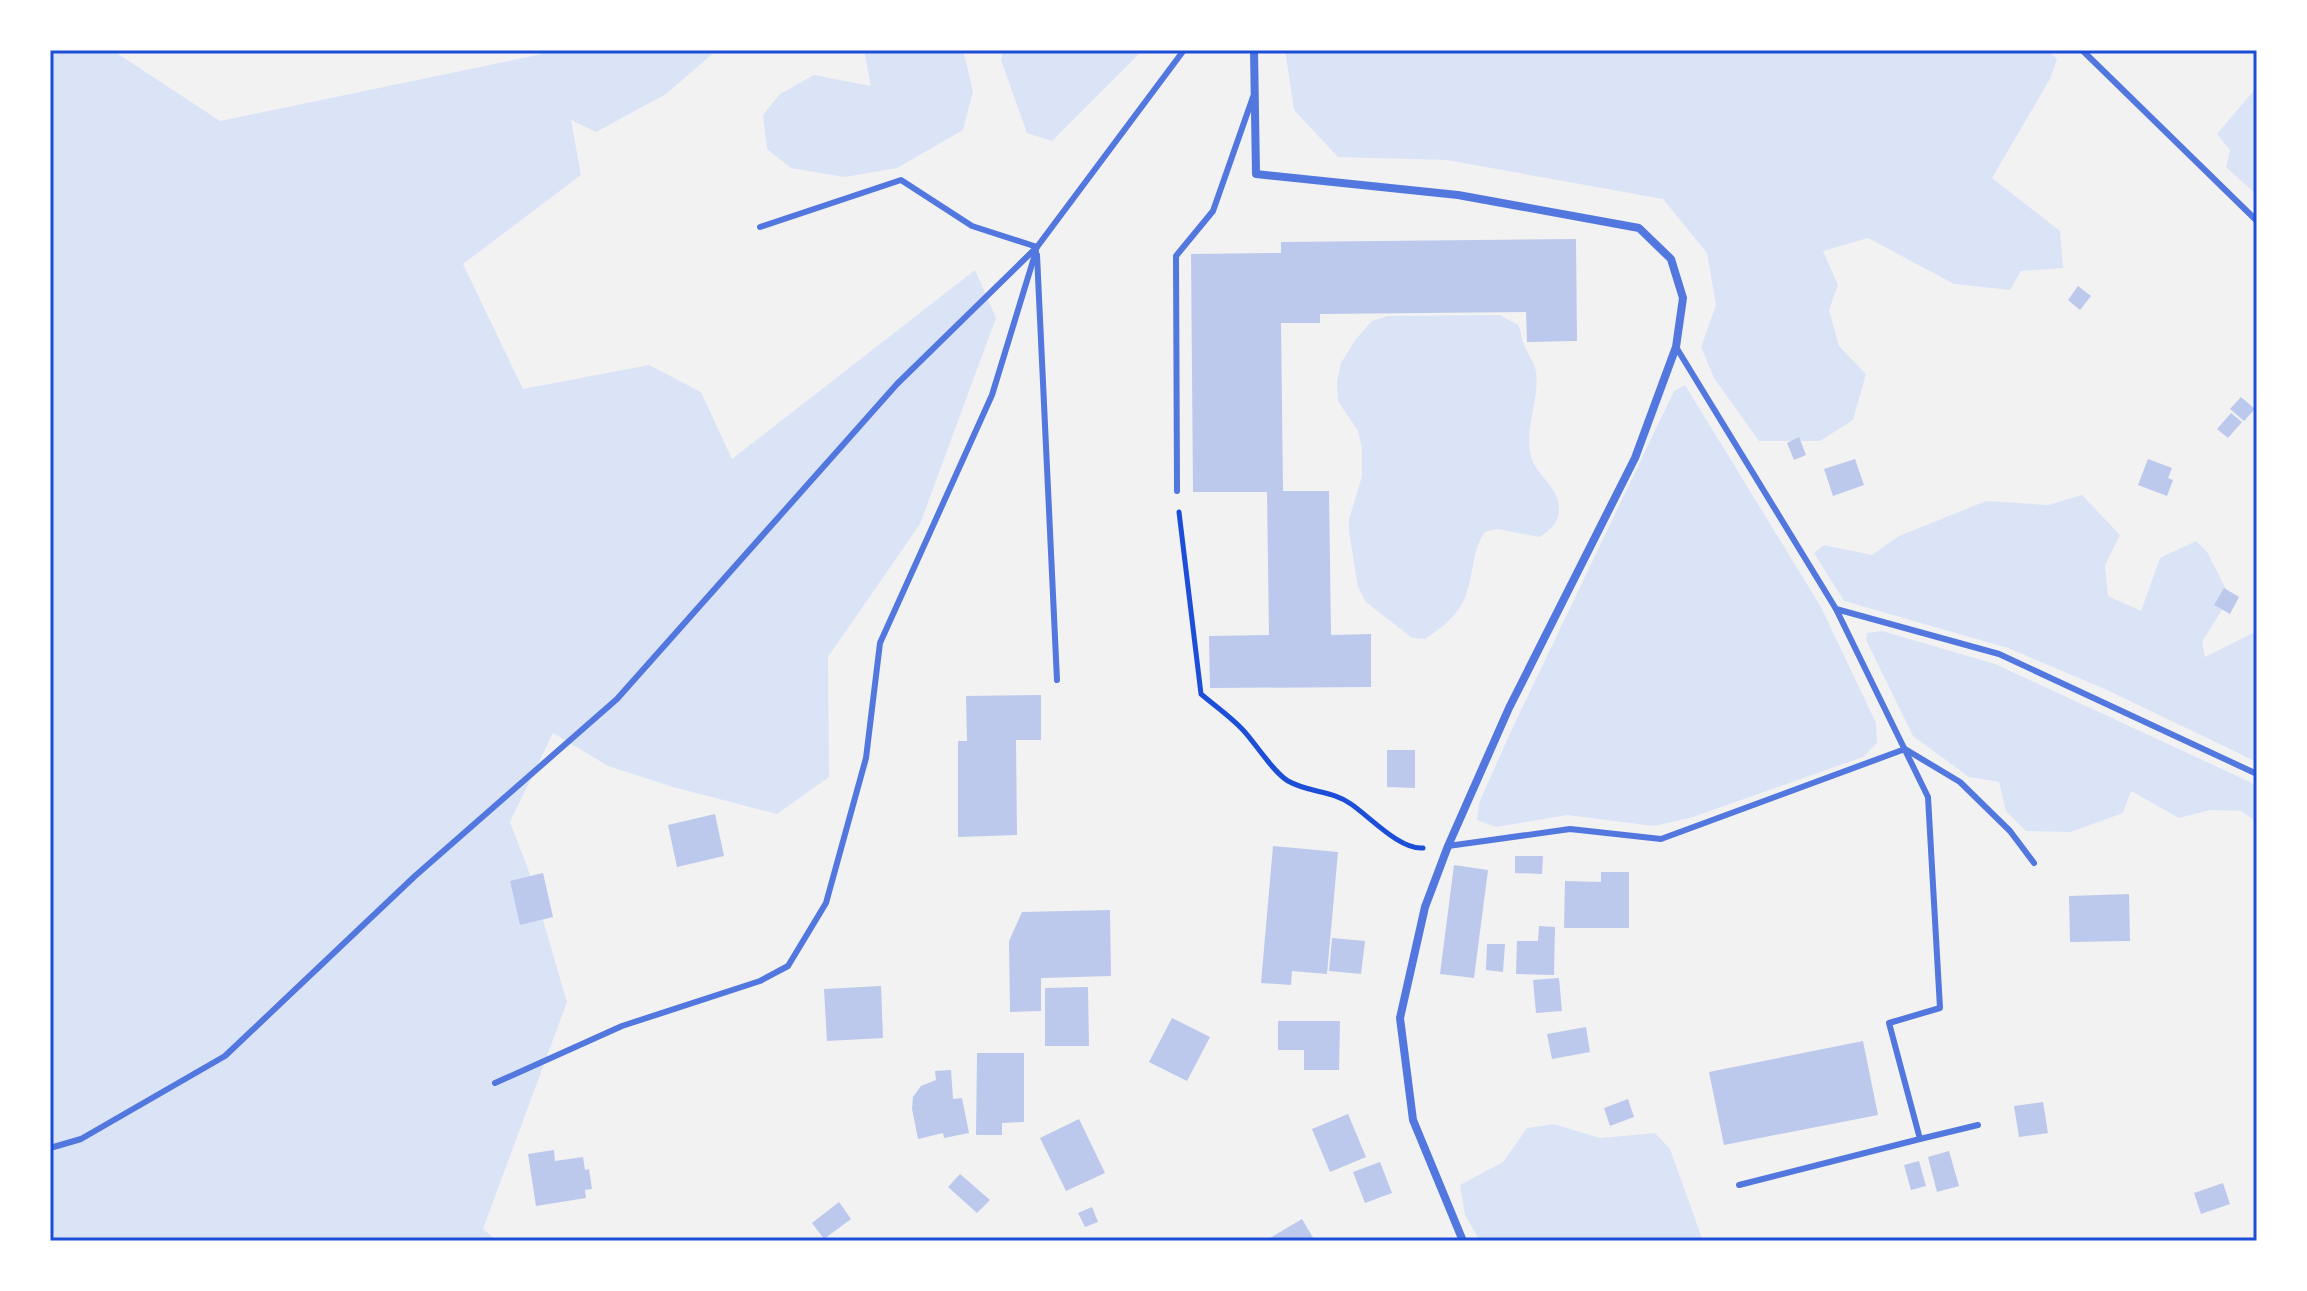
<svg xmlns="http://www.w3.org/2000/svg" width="2307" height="1291" font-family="'IBM Plex Sans',sans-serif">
  <rect width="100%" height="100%" fill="#f2f2f2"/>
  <g fill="#dbe4f7">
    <polygon points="50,50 112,50 220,121 542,54 542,50 717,50 666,94 596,132 571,120 581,175 463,264 523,389 649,365 701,392 732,459 975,270 996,318 920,524 828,657 829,777 777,814 673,787 608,766 553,733 510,822 528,869 567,1002 483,1229 497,1241 50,1241"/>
    <polygon points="864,50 963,50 973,91 963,130 897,168 845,177 791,168 767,149 763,115 780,94 814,75 871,86"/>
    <polygon points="1003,50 1143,50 1052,141 1027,133 1001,60"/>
    <polygon points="1285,50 2047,50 2057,59 2050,79 1992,178 2060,231 2063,268 2021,271 2010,290 1954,284 1868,238 1823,251 1838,285 1829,310 1839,346 1866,374 1853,420 1820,441 1759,441 1714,378 1701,347 1716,305 1707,253 1663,199 1447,160 1338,157 1294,110"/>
    <polygon points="2257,87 2257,195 2226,167 2230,150 2217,134"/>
    <path d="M1500 315 1518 325C1521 331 1521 336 1523 342 1526 352 1534 361 1536 371 1540 400 1524 426 1531 456 1535 475 1560 487 1559 509 1559 523 1550 530 1540 537L1497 529 1485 532C1472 551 1474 571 1467 592 1461 613 1443 627 1425 639L1412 638 1366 602 1358 587 1349 532V519L1362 476V449L1358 431 1338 401 1337 382 1341 363 1356 339 1372 321 1387 316Z"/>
    <polygon points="1685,385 1821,607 1876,723 1877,743 1863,757 1690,818 1654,826 1567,815 1496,827 1477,820 1479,803 1511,731 1674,391"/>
    <polygon points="2082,495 2120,535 2105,565 2108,596 2141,611 2160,558 2196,541 2207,552 2230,597 2202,642 2205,657 2257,631 2257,762 2107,690 2008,648 1844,601 1814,553 1824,545 1872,555 1899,536 1986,501 2048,505"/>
    <polygon points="1882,631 1995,664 2250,782 2257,787 2257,822 2241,811 2210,810 2179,818 2131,791 2123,813 2071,832 2026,831 2006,811 1999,782 1969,777 1913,736 1866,640 1867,633"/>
    <polygon points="1554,1124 1600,1138 1655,1133 1670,1149 1703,1241 1480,1241 1465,1215 1460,1185 1503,1162 1527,1128"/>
  </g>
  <g fill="#bdc9ec">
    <polygon points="1576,239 1577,341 1527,342 1526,312 1320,314 1320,323 1281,323 1283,491 1329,491 1331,635 1371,634 1371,687 1210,688 1209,636 1269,635 1267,492 1193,492 1191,254 1281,253 1281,242"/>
    <polygon points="2078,286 2091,296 2080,310 2068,300"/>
    <polygon points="2241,397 2255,409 2244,421 2230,409"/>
    <polygon points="2231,413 2242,422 2228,438 2217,429"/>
    <polygon points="1799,437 1806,455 1794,460 1787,443"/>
    <polygon points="1855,459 1864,485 1833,496 1824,469"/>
    <polygon points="2148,459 2172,468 2168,478 2173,480 2167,496 2138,485"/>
    <polygon points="2224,588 2239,597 2230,614 2214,605"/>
    <polygon points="1041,695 1041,740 1016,740 1017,835 958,837 958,741 967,741 966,696"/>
    <polygon points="1387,750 1415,750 1415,788 1387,787"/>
    <polygon points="715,814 724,856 677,867 668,825"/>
    <polygon points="1273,846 1338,852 1327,974 1292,971 1291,985 1261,983"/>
    <polygon points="1515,856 1543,856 1542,874 1515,873"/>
    <polygon points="1454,865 1488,870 1474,978 1440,974"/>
    <polygon points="1601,872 1629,872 1629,928 1564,928 1565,881 1601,882"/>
    <polygon points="543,873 553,917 520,925 510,881"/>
    <polygon points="2129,894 2130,941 2070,942 2069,896"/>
    <polygon points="1110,910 1111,976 1041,978 1041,1011 1010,1012 1009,941 1022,912"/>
    <polygon points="1539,926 1555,927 1554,975 1516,974 1517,941 1538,941"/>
    <polygon points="1332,938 1365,941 1361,974 1329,971"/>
    <polygon points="1487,944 1505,944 1503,972 1486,970"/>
    <polygon points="1559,978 1562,1011 1536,1013 1533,980"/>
    <polygon points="881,986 883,1038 827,1041 824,989"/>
    <polygon points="1088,987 1089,1046 1045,1046 1045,988"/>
    <polygon points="1172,1018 1210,1037 1187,1081 1149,1062"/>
    <polygon points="1278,1021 1340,1021 1339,1070 1304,1070 1304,1050 1278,1050"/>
    <polygon points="1586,1027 1590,1052 1552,1059 1547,1034"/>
    <polygon points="1863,1041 1878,1115 1724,1145 1709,1072"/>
    <polygon points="977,1053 1024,1053 1024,1122 1002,1123 1002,1135 976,1135"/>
    <polygon points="951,1070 953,1099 962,1098 969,1133 944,1138 943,1133 918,1139 912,1109 913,1097 921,1086 936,1080 935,1071"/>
    <polygon points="1628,1099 1634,1117 1610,1126 1604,1108"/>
    <polygon points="2043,1102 2048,1133 2019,1137 2014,1106"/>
    <polygon points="1348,1114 1366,1157 1330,1172 1312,1129"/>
    <polygon points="1079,1119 1105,1173 1066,1191 1040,1138"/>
    <polygon points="554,1150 555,1161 583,1157 585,1170 589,1169 592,1189 585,1190 586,1198 536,1206 528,1154"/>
    <polygon points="1949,1151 1959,1186 1937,1192 1928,1157"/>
    <polygon points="1919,1161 1926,1186 1911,1190 1904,1165"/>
    <polygon points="1380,1162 1392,1193 1365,1203 1353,1172"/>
    <polygon points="960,1174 990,1200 977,1213 948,1187"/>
    <polygon points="2223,1183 2230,1204 2201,1214 2194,1193"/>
    <polygon points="839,1202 851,1219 824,1239 812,1223"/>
    <polygon points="1092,1207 1098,1222 1085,1227 1078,1213"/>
    <polygon points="1302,1219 1315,1241 1265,1241"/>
  </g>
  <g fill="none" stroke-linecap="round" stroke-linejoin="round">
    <path stroke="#1d4ed8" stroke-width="5" d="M1179 512 1201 694C1215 706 1231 717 1243 730 1256 744 1273 772 1288 781 1309 793 1332 790 1351 804 1370 817 1400 850 1423 848"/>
    <g stroke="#5277de" stroke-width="6">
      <polyline points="2082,50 2257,221"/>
      <polyline points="760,227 901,180 972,226 1037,247"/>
      <polyline points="1037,255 1057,680"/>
      <polyline points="1676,347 1836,609 1999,654 2257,774"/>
      <polyline points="1177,491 1176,256 1213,211 1253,97"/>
      <polyline points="1448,846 1570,829 1661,839 1905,749 1960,782 2010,831 2034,863"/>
      <polyline points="495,1083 622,1026 760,981 788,966 826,903 866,758 880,643 992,395 1036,251"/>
      <polyline points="1920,1139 1978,1125"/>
      <polyline points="50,1148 81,1139 225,1056 415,876 617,699 897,384 1037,247 1184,50"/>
      <polyline points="1739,1185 1920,1139 1889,1023 1940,1008 1928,797 1836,609"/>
    </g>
    <polyline stroke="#5277de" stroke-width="8" points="1254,50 1256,174 1458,195 1639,228 1671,259 1683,298 1676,347 1635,458 1509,708 1448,846 1425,907 1400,1018 1413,1120 1463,1241"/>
  </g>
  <rect width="2307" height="1291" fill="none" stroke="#ffffff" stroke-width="104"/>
  <rect x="52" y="52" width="2203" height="1187" fill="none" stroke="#1d4ed8" stroke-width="3"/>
</svg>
